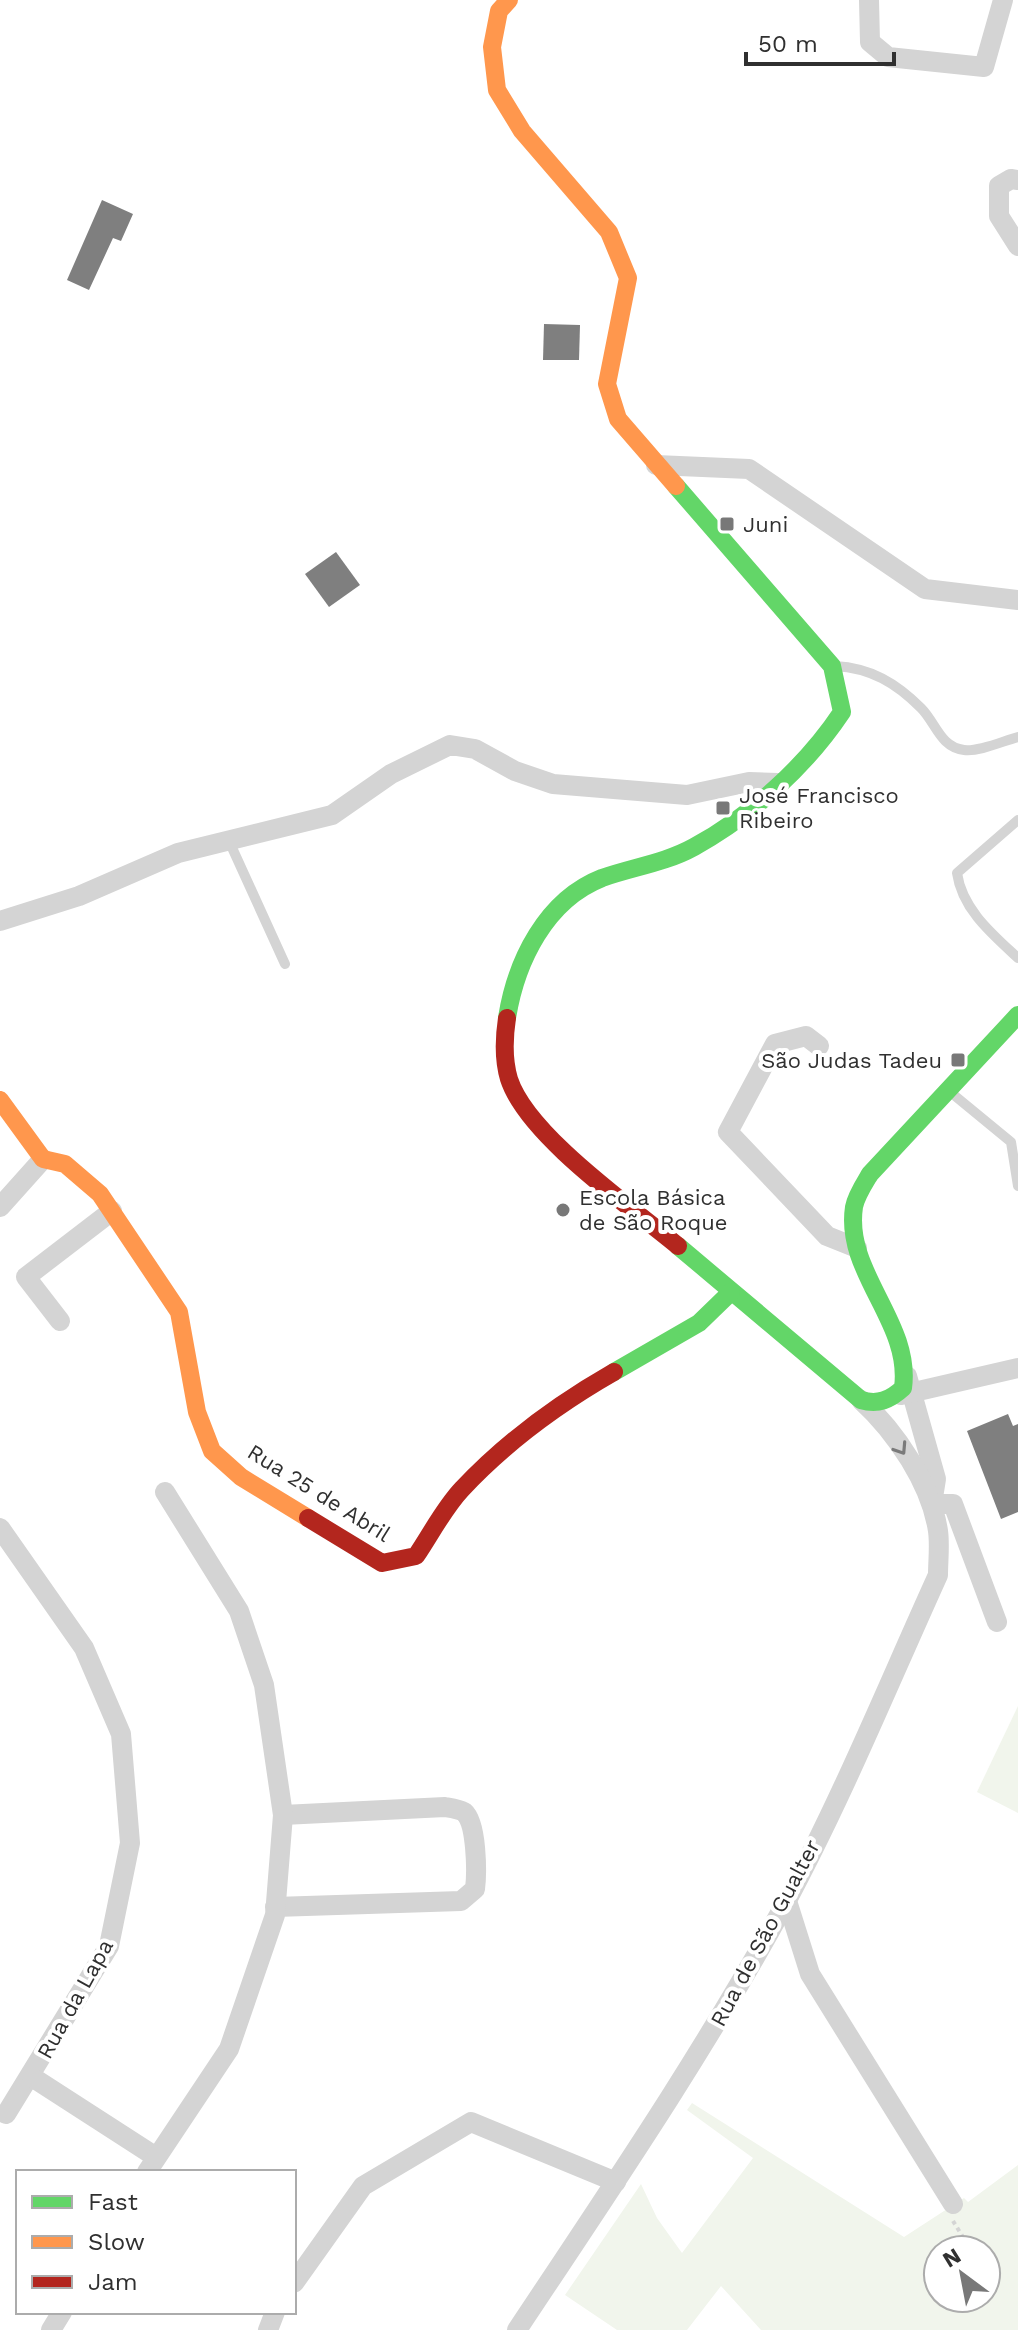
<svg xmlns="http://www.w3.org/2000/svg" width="1018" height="2330" font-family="'Work Sans',sans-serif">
  <rect width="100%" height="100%" fill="#fff"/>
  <g fill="#f1f5ec" fill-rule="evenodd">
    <polygon points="1018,1706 1018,1813 977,1792"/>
    <path d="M692 2103 904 2237 964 2198 968 2202 1018 2165V2330H761L721 2286 687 2330H617L565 2295 641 2184 657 2218 682 2253 753 2158 687 2110ZM938 2250H986V2298H938Z"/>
  </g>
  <g fill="#7f7f7f">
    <polygon points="102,200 133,214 121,241 113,238 89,290 67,280"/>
    <polygon points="544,324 580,325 579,360 543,360"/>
    <polygon points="336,552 360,585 329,607 305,574"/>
    <polygon points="1008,1414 1013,1426 1018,1424 1018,1512 1001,1519 967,1431"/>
  </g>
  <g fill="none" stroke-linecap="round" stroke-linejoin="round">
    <polyline stroke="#d4d4d4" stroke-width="4" stroke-dasharray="4 4" stroke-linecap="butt" points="953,2221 971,2250"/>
    <g stroke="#d4d4d4" stroke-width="10">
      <path d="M835 666C871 668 896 683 921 708 936 723 940 747 964 750 979 752 1003 741 1018 737"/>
      <path d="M1018 820 957 873C962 909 992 934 1018 958"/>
      <polyline points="229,841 285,964"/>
      <polyline points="949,1091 1011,1142 1018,1186"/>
    </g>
    <g stroke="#d4d4d4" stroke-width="20">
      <polyline points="869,0 870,42 888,57 984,67 1003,0"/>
      <polyline points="1018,180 1011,179 999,186 999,216 1018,246"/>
      <polyline points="656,465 749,469 925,589 1018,600"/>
      <polyline points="0,921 79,896 178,853 332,815 391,774 450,745 475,749 515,771 553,784 687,795 749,782 778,783"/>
      <polyline points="819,1046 806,1036 775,1044 728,1132 827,1236 857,1248"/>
      <polyline points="0,1207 43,1159"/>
      <polyline points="60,1321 26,1277 112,1211"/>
      <polyline points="907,1376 936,1479 932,1504"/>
      <polyline points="901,1395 1018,1368"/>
      <polyline points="932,1504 953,1504 997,1622"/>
      <polyline points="0,1528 84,1648 121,1734 130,1843 109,1946 6,2114"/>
      <polyline points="787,1901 810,1974 953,2204"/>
      <path d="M275 1907 461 1901 475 1889C477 1873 477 1823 464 1812 459 1809 451 1808 445 1807L283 1815"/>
      <polyline points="32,2077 156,2157"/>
      <polyline points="147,2172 229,2049 275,1915 283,1815 264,1685 239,1611 165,1492"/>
      <polyline points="294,2283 363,2186 471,2122 616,2182"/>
      <polyline points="51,2330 62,2312"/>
      <polyline points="268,2330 275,2312"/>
      <path d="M517 2330C610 2190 704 2052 785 1904 842 1798 888 1685 938 1575 938 1561 940 1545 938 1531 931 1484 896 1432 861 1400"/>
    </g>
    <g stroke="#63d668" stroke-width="18">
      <path d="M507 1018C516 961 546 900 602 878 633 867 665 863 694 847 752 815 806 766 842 712L832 666 676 486"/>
      <path d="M678 1246 861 1400C878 1405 890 1400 903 1388 912 1322 844 1273 854 1207 856 1196 864 1184 870 1174L1018 1015"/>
      <polyline points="614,1372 699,1323 731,1292"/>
    </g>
    <g stroke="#ff974d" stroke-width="18">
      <polyline points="509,0 499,11 492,47 497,90 522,131 609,232 628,278 607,384 618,419 676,486"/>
      <polyline points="0,1100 43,1159 65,1164 100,1194 179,1312 197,1412 212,1451 241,1477 308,1518"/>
    </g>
    <g stroke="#b3261e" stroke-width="18">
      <path d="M507 1018C504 1038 503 1059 509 1079 527 1135 631 1207 678 1246"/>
      <path d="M308 1518 382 1563 416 1556C431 1534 444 1508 462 1489 506 1442 558 1404 614 1372"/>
    </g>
  </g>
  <defs><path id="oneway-chevron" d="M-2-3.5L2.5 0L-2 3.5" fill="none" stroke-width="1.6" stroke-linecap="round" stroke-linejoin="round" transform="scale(2)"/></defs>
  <use stroke="#7a7a7a" href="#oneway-chevron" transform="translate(901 1449) rotate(57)"/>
  <g fill="#787878" stroke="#fff" stroke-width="3">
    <rect x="719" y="516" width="16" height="16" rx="4"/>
    <rect x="715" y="800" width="16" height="16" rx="4"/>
    <rect x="950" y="1052" width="16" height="16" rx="4"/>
    <circle cx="563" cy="1210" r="8"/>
  </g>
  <g text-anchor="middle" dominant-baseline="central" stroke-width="8" stroke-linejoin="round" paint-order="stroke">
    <g font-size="22" fill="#303030" stroke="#fff" text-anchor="start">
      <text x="743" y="524">Juni</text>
      <text x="739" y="795">José Francisco<tspan x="739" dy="25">Ribeiro</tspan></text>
      <text x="942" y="1060" text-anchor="end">São Judas Tadeu</text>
      <text x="579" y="1197">Escola Básica<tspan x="579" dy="25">de São Roque</tspan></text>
    </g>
    <g font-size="22" fill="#303030" stroke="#fff">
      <text transform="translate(319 1493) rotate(32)">Rua 25 de Abril</text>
      <text transform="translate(765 1933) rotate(-62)">Rua de São Gualter</text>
      <text transform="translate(75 1999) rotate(-61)">Rua da Lapa</text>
    </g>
  </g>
  <rect x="16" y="2170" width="280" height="144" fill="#ffffff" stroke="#acacac" stroke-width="2"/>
  <rect x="32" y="2196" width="40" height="12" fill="#63d668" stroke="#acacac" stroke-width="2"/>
  <text x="88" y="2210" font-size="24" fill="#303030">Fast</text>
  <rect x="32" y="2236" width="40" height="12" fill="#ff974d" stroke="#acacac" stroke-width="2"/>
  <text x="88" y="2250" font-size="24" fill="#303030">Slow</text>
  <rect x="32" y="2276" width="40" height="12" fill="#b3261e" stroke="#acacac" stroke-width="2"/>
  <text x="88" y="2290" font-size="24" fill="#303030">Jam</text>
  <g transform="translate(962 2274) rotate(328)"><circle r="38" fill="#ffffff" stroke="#acacac" stroke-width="2"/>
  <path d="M0-6L14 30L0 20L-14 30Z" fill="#787878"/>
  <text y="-12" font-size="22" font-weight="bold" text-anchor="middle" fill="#303030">N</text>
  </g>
  <path d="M746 52v12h148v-12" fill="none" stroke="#303030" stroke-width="4"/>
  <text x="758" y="52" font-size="24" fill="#303030" stroke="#ffffff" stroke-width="6" paint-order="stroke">50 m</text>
</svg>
